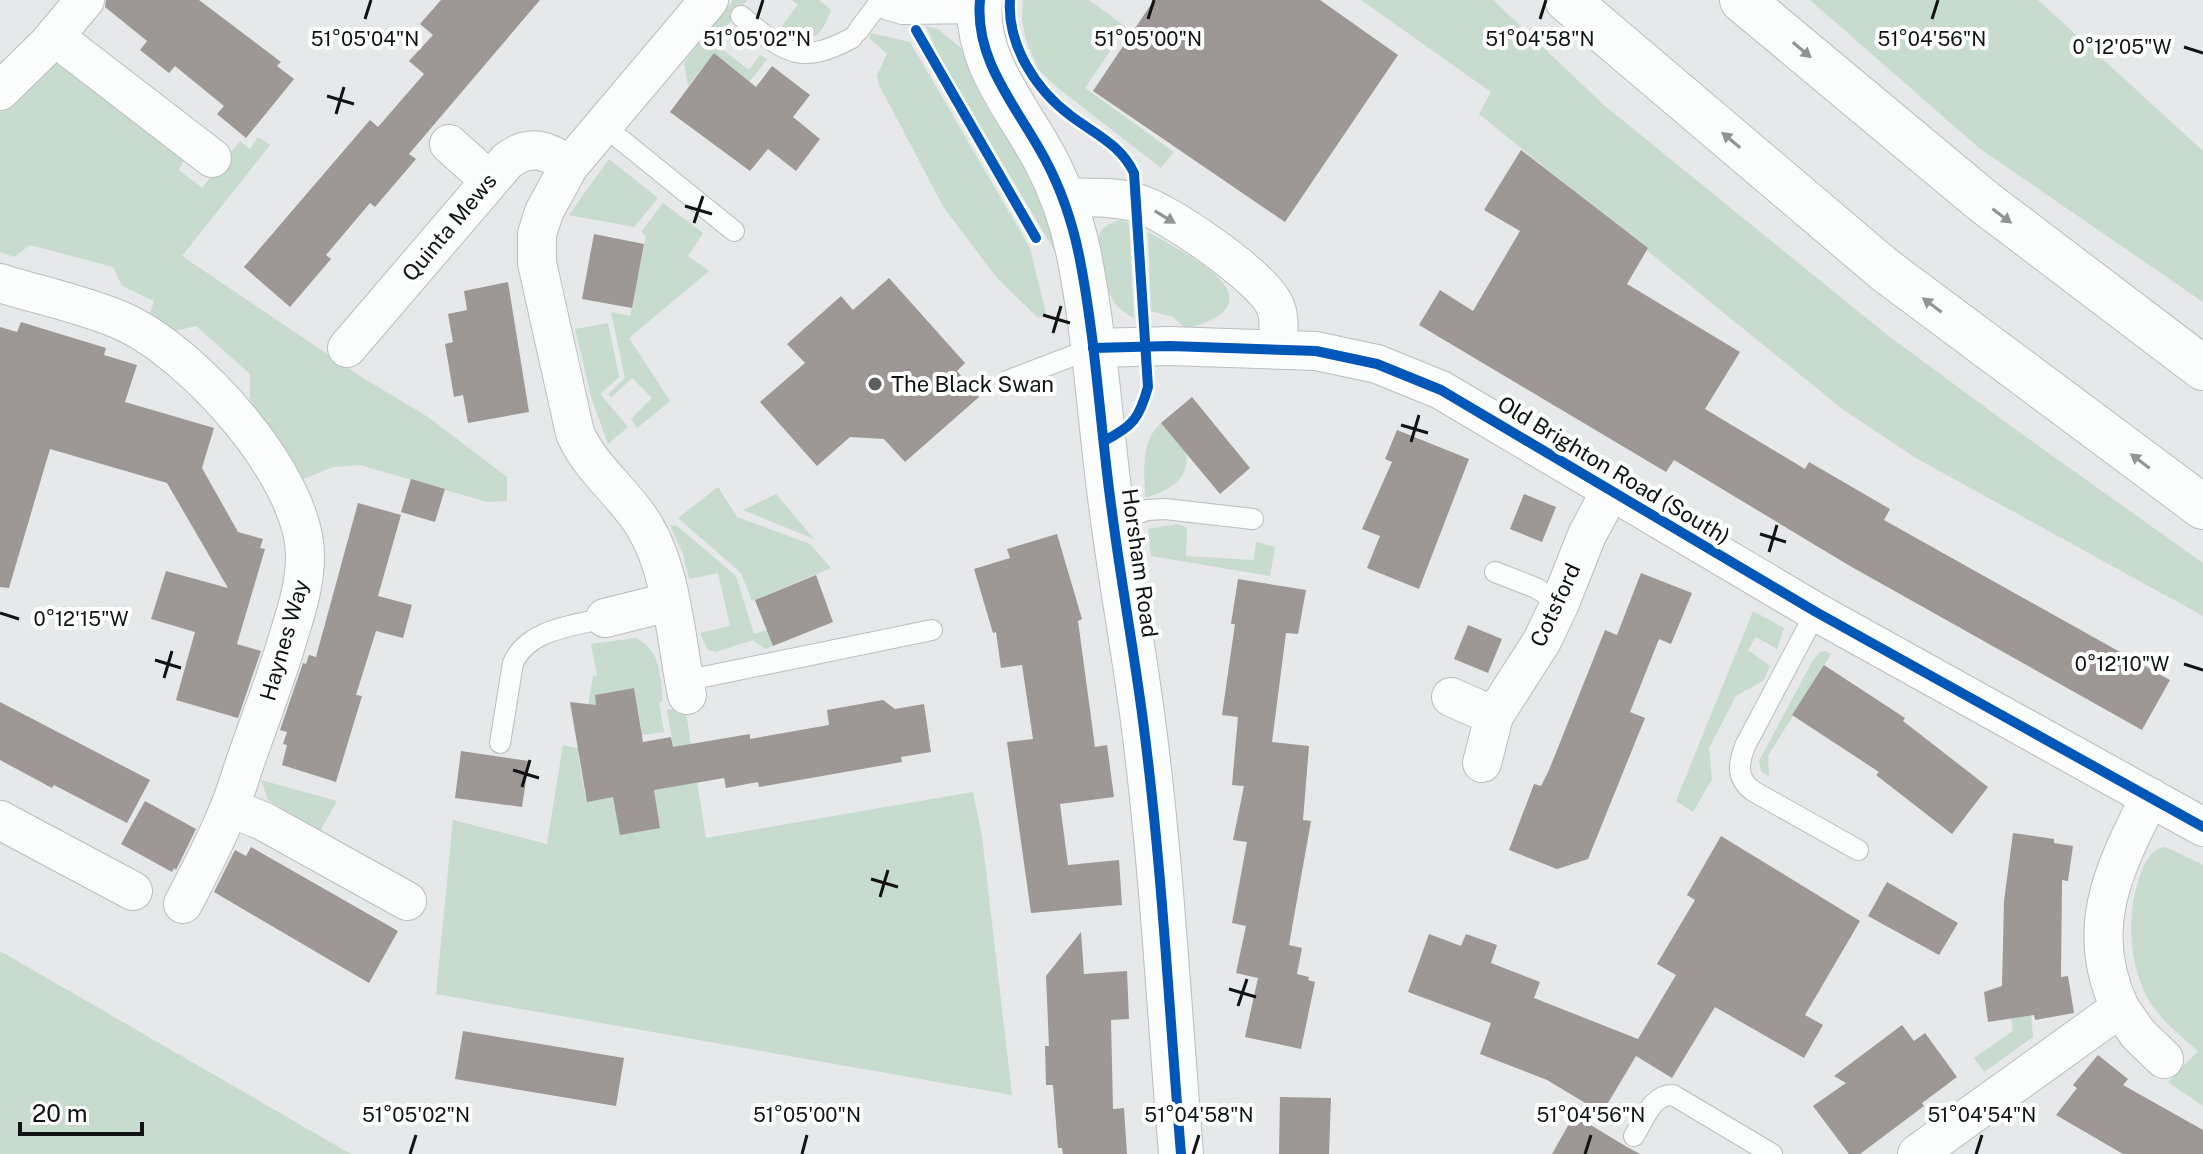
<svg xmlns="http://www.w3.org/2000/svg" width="2203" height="1154" font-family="'Public Sans',sans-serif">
  <rect width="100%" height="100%" fill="#e6e8ea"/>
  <g fill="#c7dbce">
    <polygon points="733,0 747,0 714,43 749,70 760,55 767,59 744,89 745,78 714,54 688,86 684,62"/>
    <path d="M792 0H819L831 10C820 41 810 45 781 27L798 5Z"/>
    <polygon points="1023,0 1089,0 1126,27 1085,88 1174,152 1161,168 1058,88 1038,69 1026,40 1022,19"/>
    <polygon points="1361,0 1493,0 1605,106 1886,334 2019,432 2203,563 2203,616 1916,458 1841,408 1479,114 1491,92"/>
    <polygon points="1810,0 2038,0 2203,151 2203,302 1979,148"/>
    <polygon points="926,26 938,29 961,48 974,83 989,111 1025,164 1051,226 1056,253 939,57"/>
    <polygon points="870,33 910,42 1030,248 1046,314 1038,318 997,278 944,208 879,85 877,75 887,54 870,39"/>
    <polygon points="56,64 64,66 136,124 144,121 184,151 183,161 179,170 202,188 240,141 250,149 258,137 270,145 182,256 363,378 428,417 507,477 507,501 487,502 360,465 333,467 301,480 250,400 250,374 196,326 175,331 150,313 154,301 122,286 113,267 30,245 14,257 0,252 0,112 49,67"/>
    <polygon points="609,159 658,198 634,227 569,215"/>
    <polygon points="663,203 703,233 688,256 709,271 629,338 670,401 637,428 631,419 652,398 632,378 611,398 608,394 625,378 611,312 630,316 646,236 641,232"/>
    <path d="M1121 220 1129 223 1134 318C1124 313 1115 306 1111 296 1106 286 1095 242 1100 233 1104 225 1113 222 1121 220Z"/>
    <path d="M1148 232C1187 254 1286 302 1186 329L1173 317 1151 311Z"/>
    <polygon points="608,323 619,377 600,394 628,427 608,444 592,400 575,329"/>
    <path d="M1161 423 1186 452C1190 481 1169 490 1145 498 1145 470 1139 444 1161 423Z"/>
    <polygon points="718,487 737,517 810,544 831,568 752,601 741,573 678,518"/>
    <polygon points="776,494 814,539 743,510"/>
    <polygon points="1178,524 1187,528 1186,556 1254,560 1256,542 1275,547 1270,576 1151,556 1148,529"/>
    <polygon points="670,525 677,526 736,576 754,634 767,630 773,646 765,649 753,640 716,652 708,650 700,633 730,626 718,573 689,579 683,554"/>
    <polygon points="1753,611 1784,628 1777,649 1756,637 1748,650 1770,666 1764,680 1736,696 1709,748 1712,779 1693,812 1676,801"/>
    <path d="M635 638C661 649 660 676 663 700L659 703 664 732 635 736 641 727 634 688 595 695 602 736 582 740 593 676 597 675 591 644Z"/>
    <polygon points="1825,651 1831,654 1768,756 1769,777 1761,771 1759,761 1813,660 1820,652"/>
    <polygon points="685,707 706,838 973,792 982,837 1012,1095 436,994 453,820 547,844 563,745 589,751 578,754 586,801 613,797 660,828 654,790 680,785 667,710"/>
    <polygon points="261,780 337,801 320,831 268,800"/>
    <path d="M2166 847 2203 865V1106L2168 1082 2198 1051C2179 1034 2159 1019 2147 997 2128 960 2126 909 2142 871 2147 859 2152 848 2166 847Z"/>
    <polygon points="0,951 351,1154 0,1154"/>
    <polygon points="2031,1015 2033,1037 1984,1072 1974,1058 2013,1031 2011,1018"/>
  </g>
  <g fill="#9d9795">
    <polygon points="106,0 199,0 281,62 277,66 294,79 246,138 217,114 224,106 175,66 169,73 140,50 147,41 105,7"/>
    <polygon points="441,0 540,0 409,154 416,159 375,207 370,203 326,255 331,259 290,307 244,267 370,120 378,127 424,74 409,61 433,35 420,24"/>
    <polygon points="1154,0 1320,0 1398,55 1285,222 1093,91"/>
    <polygon points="714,53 756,87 772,66 810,95 793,117 820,139 796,171 768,149 750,171 670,112"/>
    <polygon points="1521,150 1648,248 1627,284 1740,352 1705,409 1805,469 1809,462 1890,509 1884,520 2170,680 2142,730 1850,566 1674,460 1666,472 1419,325 1440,290 1473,311 1520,231 1484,210"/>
    <polygon points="594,234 644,244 632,308 582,299"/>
    <polygon points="889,278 965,363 957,371 979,397 905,462 884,439 850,437 817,466 760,402 805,363 787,344 841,296 853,310"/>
    <polygon points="508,282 529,412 468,423 463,395 454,397 445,344 453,342 448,314 467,310 464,291"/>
    <polygon points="21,322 106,348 104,355 137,365 125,402 214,428 202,468 238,532 263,539 260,548 265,549 237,644 261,651 238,718 176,700 195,632 151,619 166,571 228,588 167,483 50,449 9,588 0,587 0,327 17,332"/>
    <polygon points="1192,397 1250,468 1220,494 1161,423"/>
    <polygon points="1397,430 1469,459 1419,589 1367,568 1380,536 1362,529 1392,462 1385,459"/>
    <polygon points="411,479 445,489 435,522 401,512"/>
    <polygon points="1524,494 1556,507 1542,542 1510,529"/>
    <polygon points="358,503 401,515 378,596 412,605 403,638 376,631 356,695 362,696 336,782 282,765 287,745 283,744 287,732 280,730 303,663 306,664 309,655 316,657"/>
    <polygon points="1057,534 1082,619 1078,621 1095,747 1107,745 1114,797 1060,804 1068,865 1119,860 1122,905 1031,913 1007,742 1033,739 1022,665 1001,668 996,632 993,633 974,569 1010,558 1007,549"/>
    <polygon points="1641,573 1692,593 1671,644 1659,639 1630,712 1645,718 1588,859 1557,869 1509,850 1534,784 1541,786 1549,770 1605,630 1617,635"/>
    <polygon points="816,575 833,622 773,646 755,600"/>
    <polygon points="1238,579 1306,590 1298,634 1286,633 1272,742 1309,746 1303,820 1311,821 1289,945 1302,948 1297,974 1309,977 1308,980 1315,982 1301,1049 1245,1037 1258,978 1236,973 1246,926 1232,923 1247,842 1233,840 1244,786 1232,785 1238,717 1222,715 1235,624 1231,624"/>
    <polygon points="1468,625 1502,639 1488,673 1454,659"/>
    <polygon points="1824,665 1905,718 1903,721 1988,787 1952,834 1876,775 1879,772 1792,715"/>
    <polygon points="634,688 643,742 671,737 673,747 750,734 750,739 829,725 827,710 883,700 895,709 924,704 931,752 901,757 902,762 759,787 758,782 726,788 724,778 654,790 660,828 620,835 613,797 587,802 570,702 596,705 595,695"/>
    <polygon points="0,702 150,780 127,823 54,785 52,788 0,760"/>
    <polygon points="461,751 529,761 522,807 455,798"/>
    <polygon points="145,801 196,829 176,870 174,868 172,872 121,844"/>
    <polygon points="2013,833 2054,839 2054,843 2073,846 2068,881 2062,880 2061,977 2068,976 2074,1013 2035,1020 2034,1015 1988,1022 1984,992 2002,986 2004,901"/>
    <polygon points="1721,836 1860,921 1805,1015 1823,1025 1804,1058 1715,1007 1672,1078 1636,1056 1602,1113 1547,1080 1480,1054 1491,1023 1408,992 1429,934 1461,946 1466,934 1497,945 1491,963 1540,982 1534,998 1638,1039 1676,975 1657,964 1695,900 1687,895"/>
    <polygon points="251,847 398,931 369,983 214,892 235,850 246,856"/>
    <polygon points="1887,882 1958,923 1939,955 1868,916"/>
    <polygon points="1081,932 1084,974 1127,971 1129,1019 1111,1020 1113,1109 1124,1108 1127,1154 1063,1154 1062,1148 1058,1148 1053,1085 1046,1085 1045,1046 1049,1046 1046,976"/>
    <polygon points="1902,1025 1914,1041 1925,1033 1957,1077 1922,1103 1924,1106 1860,1154 1849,1154 1813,1106 1846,1083 1834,1076"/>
    <polygon points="463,1031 624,1058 616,1106 455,1079"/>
    <polygon points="2098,1055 2128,1079 2123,1085 2203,1130 2203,1154 2123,1154 2056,1115 2077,1088 2073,1085"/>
    <polygon points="1280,1097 1331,1098 1329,1154 1279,1154"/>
    <polygon points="1574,1115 1627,1147 1640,1154 1552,1154"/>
  </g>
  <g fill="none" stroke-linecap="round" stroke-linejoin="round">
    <defs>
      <g id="service">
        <path d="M741 16C784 51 798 67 852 38"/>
        <polyline points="858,31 881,0"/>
        <polyline points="604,126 734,231"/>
        <polyline points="1007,381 1093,348"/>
        <polyline points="1114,523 1147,510 1165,509 1253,519"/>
        <polyline points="1495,572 1536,588 1560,603"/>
        <path d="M1816 612 1745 746C1738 765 1736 778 1753 791L1858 850"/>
        <polyline points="684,681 932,630"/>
        <path d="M500 743 513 663C528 629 573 626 605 618"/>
        <path d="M1634 1136C1644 1120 1652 1094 1673 1095L1772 1154"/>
      </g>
      <g id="minor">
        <polyline points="887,0 903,5 979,4"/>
        <polyline points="55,37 212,158"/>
        <polyline points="0,91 47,45 85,0"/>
        <polyline points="449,144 489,180"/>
        <path d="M1063 197C1087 198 1114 196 1137 203 1167 211 1264 278 1275 306 1281 319 1278 335 1277 349"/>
        <path d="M0 283C38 295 86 305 122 321 192 352 306 476 305 557 305 589 293 621 284 651 273 686 260 720 248 754 241 773 236 793 228 811 215 843 199 873 183 904"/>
        <path d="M347 348 507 161C530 143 549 150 569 166"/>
        <polyline points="1093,348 1170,346 1316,351 1377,364 1441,390 1816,612 2203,827"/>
        <polyline points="605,618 669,602"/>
        <path d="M687 695C676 642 673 574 645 527 625 493 591 470 575 433L537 263V234L544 212 569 166 709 0"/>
        <polyline points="1451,697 1494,716"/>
        <polyline points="1482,763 1494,716 1542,641 1560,603 1587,535 1602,507 1613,493"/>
        <polyline points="230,808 263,821 407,901"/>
        <polyline points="0,820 133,891"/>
        <polyline points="2120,1008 2138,1034 2164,1059"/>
        <path d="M1917 1154 2120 1008C2083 928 2114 869 2150 797"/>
      </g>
      <path id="tertiary" d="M980 0C974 61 1018 108 1045 159 1061 189 1072 221 1079 255 1096 340 1100 427 1112 512 1121 582 1134 651 1143 721 1162 865 1169 1010 1181 1154"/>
      <g id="trunk">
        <polyline points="1567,0 1885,270 2203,507"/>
        <polyline points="1742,0 1983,201 2203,368"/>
      </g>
    </defs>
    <use href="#service" stroke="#bbbdbe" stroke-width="22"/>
    <use href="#minor" stroke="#bbbdbe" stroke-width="40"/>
    <use href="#tertiary" stroke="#bbbdbe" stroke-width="46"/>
    <use href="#trunk" stroke="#bbbdbe" stroke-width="46"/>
    <use href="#service" stroke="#fbfcfc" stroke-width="20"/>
    <use href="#minor" stroke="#fbfcfc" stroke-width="38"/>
    <use href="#tertiary" stroke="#fbfcfc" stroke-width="44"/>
    <use href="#trunk" stroke="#fbfcfc" stroke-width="44"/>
    <defs>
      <g id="cycleway">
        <path d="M980 0C974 61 1018 108 1045 159 1061 189 1072 221 1079 255 1096 340 1100 427 1112 512 1121 582 1134 651 1143 721 1162 865 1169 1010 1181 1154"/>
        <path d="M1010 0C1007 45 1036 90 1071 116 1095 134 1121 145 1134 173L1148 387C1139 419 1133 426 1104 441"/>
        <polyline points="916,30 1036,238"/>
        <polyline points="1093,348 1170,346 1316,351 1377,364 1441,390 1816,612 2203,827"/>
      </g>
    </defs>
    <use href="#cycleway" stroke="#fff" stroke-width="15"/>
    <use href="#cycleway" stroke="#0057b8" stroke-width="10"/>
  </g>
  <defs><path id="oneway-solid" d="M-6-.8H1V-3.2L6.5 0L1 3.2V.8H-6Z" transform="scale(2)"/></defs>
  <g fill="#929394">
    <use href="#oneway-solid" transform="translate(1802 50) rotate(40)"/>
    <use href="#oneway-solid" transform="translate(1731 140) rotate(-140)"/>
    <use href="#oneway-solid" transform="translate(2002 216) rotate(37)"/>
    <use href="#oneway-solid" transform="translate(1165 217) rotate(31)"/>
    <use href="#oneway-solid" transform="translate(1932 305) rotate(-143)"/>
    <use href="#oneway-solid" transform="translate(2140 461) rotate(-143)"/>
  </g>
  <path fill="none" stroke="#121314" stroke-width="3" d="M365 19 371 0M757 19 763 0M1148 19 1154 0M1540 19 1546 0M1932 19 1938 0M2184 47 2203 53M327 96 354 104M336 114 344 87M685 206 712 214M694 223 703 196M1043 315 1070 323M1053 333 1061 306M1401 425 1428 433M1411 442 1419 415M1760 534 1786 542M1769 552 1777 525M0 613 19 619M155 660 181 668M2184 664 2203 670M164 678 172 651M513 770 539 778M522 787 530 760M871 879 898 887M880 897 888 870M1229 989 1256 997M1238 1006 1247 979M410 1154 416 1135M802 1154 807 1135M1193 1154 1199 1135M1585 1154 1591 1135M1976 1154 1982 1135"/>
  <circle fill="#5c5e5f" stroke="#fff" stroke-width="3" cx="875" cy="384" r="8"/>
  <g text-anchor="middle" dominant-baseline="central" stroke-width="8" stroke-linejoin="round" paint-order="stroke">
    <g font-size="22" fill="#121314" stroke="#fff">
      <text transform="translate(449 227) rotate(-50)">Quinta Mews</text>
      <text transform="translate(1614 470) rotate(31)">Old Brighton Road (South)</text>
      <text transform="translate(1140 563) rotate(82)">Horsham Road</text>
      <text transform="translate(1555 605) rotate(-65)">Cotsford</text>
      <text transform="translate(284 640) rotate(-74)">Haynes Way</text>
    </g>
    <g font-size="22" fill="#121314" stroke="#fff" text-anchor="start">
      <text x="891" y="384">The Black Swan</text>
    </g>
  </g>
  <g font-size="20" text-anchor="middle" fill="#121314" stroke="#fff" stroke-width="8" stroke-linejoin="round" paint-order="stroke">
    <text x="365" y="46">51°05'04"N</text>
    <text x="757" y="46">51°05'02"N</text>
    <text x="1148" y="46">51°05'00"N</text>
    <text x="1540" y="46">51°04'58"N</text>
    <text x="1932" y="46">51°04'56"N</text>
    <text x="2122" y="54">0°12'05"W</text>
    <text x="81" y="626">0°12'15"W</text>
    <text x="2122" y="671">0°12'10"W</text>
    <text x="416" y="1122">51°05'02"N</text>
    <text x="807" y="1122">51°05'00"N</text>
    <text x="1199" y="1122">51°04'58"N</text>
    <text x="1591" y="1122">51°04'56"N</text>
    <text x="1982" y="1122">51°04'54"N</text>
  </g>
  <path d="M20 1122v12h122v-12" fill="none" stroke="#121314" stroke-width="4"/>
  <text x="32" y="1122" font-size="24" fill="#121314" stroke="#ffffff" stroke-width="6" paint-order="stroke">20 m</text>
</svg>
